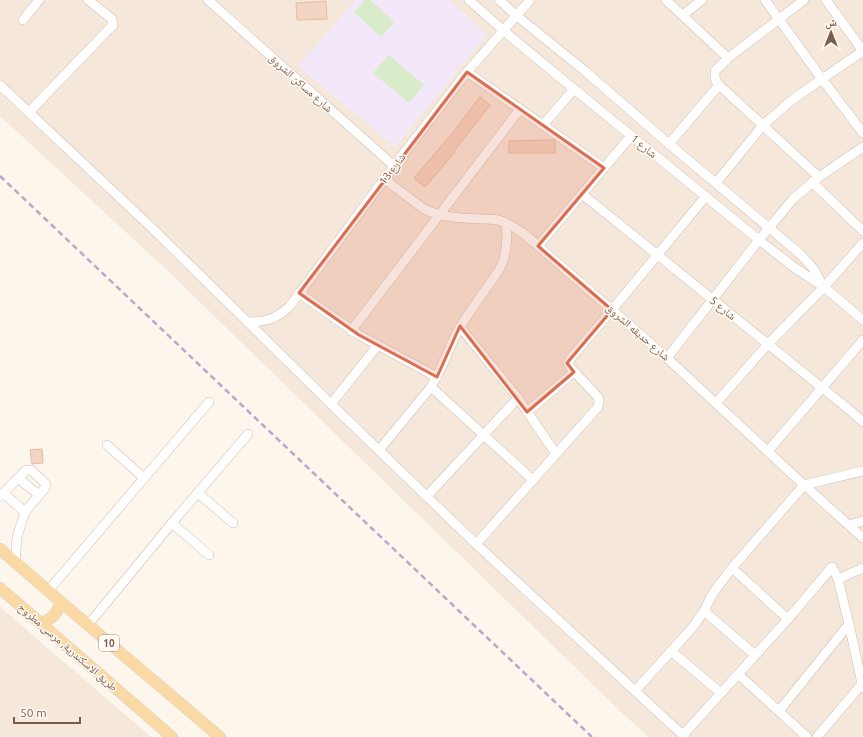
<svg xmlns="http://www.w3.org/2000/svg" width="863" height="737" font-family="Ubuntu,'Noto Naskh Arabic',sans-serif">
  <rect width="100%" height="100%" fill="#fdf6ec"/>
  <g fill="#f5e8da">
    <polygon points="0,0 863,0 863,737 649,737 624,715 169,272 0,116"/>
    <polygon points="0,607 151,737 0,737"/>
  </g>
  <polygon fill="#f3e8fa" points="356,0 449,0 487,35 395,147 298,66"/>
  <g fill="#d8ecc9">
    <polygon points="365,0 370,0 394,22 381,37 354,12"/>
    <polygon points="389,55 424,85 409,103 373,73"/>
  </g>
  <g fill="#f3d5c3" stroke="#e6bba3">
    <polygon points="326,1 327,19 297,20 296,3"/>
    <polygon points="480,97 490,105 454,151 455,152 425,187 414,178 451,135"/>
    <polygon points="554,140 555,141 555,153 509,153 509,141"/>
    <polygon points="42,449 43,463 32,464 30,450"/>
  </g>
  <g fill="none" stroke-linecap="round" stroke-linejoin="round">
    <defs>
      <g id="minor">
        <polyline points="208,0 394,166"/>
        <polyline points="469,0 504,31 574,89 759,240 795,268 824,287 863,320"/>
        <polyline points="499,0 517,16 585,71 669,144 799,253 813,268 823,286"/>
        <polyline points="666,0 728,58"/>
        <polyline points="804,0 728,58 715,71 715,76 716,81 719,85 819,177"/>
        <polyline points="826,0 863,51 822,79 863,133"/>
        <polyline points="683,15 702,0"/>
        <polyline points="23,20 39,0"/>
        <polyline points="467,72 604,168"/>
        <polyline points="0,85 154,230 331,404 476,544 685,737"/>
        <polyline points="29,112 113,25 112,19 88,0"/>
        <polyline points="543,125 574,89"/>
        <polyline points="669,144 719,85"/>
        <path d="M384 179 424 209C442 218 462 218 482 219 487 219 493 219 498 220 507 222 515 228 523 233L612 310 667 358 804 485 863 538"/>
        <polyline points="812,182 863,231"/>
        <polyline points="716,183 763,125 792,100 822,79 765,0"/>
        <polyline points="582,194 852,412 863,422"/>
        <polyline points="538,246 631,136"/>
        <polyline points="299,293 359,335 437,377"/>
        <path d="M247 322C266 322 276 319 290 306L394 166 467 72 530 0"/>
        <polyline points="460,327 518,398 556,454"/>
        <polyline points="351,331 520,109"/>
        <polyline points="667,358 759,240 793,199 819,177 863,147"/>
        <polyline points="431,387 533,480"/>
        <polyline points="716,403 768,344 824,287 863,243"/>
        <polyline points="331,404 378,345"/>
        <polyline points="527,412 574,372"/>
        <polyline points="107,445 144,478"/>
        <polyline points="379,450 431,387 441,368 456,334 465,319 499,270 504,259 506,247 507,235 506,223"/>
        <polyline points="768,451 863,340"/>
        <polyline points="18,478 39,495"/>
        <polyline points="3,493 25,512"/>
        <polyline points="198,493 233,523"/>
        <polyline points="0,496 26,470 31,470 46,484 45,488 25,512 17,537 15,562"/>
        <polyline points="427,496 518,398"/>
        <polyline points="172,523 209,555"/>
        <polyline points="849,525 863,521"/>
        <polyline points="476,544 598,407 599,401 598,397 570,367 568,363 570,359 612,310 706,196"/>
        <polyline points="732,568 788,619"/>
        <polyline points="838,579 863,568"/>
        <polyline points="48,591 209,402"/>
        <polyline points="704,611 755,655"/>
        <polyline points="88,625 172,523 248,434"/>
        <polyline points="671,651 721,693"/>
        <polyline points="738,674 807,737"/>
        <polyline points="635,691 693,627 704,611 713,593 732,568 804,485 863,471"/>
        <polyline points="779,711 849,624"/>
        <polyline points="683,735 788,619 832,567 838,579 849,624 863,688"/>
        <polyline points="817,737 862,684"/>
      </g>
      <g id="major">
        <polyline points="0,549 61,602 220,737"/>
        <polyline points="0,588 172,737"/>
        <path d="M41 623C51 620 58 613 61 602"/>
      </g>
    </defs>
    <use href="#minor" stroke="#d1beb0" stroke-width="10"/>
    <use href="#major" stroke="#dad1cd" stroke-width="12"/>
    <use href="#minor" stroke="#fff" stroke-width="9"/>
    <use href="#major" stroke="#fbd9a5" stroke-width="11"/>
    <polyline stroke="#b9a8c9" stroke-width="2.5" stroke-dasharray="6 4" stroke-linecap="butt" points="0,176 592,737"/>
  </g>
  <path fill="#dc6d51" fill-opacity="0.2" stroke="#dc6d51" stroke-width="3" stroke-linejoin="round" d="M467 72 604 168 538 246 612 310 567 363 574 372 527 412 460 326 437 377 359 335 299 293Z"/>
  <g text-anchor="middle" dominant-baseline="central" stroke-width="3" stroke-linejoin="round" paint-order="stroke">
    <rect fill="#fffaf3" stroke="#a28b7f" stroke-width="1" x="99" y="635" width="20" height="16" rx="3"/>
    <g font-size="10" font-weight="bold" fill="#7a5c4d">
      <text x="109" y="643">10</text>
    </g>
    <g font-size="11" fill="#7a5c4d" stroke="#fffaf3">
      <text transform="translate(301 83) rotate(42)">شارع مساكن الشروق</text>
      <text transform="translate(644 146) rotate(39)">شارع 1</text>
      <text transform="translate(392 169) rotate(-53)">شارع 13</text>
      <text transform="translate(723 308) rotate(39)">شارع 5</text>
      <text transform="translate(638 332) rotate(41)">شارع حديقه الشروق</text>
      <text transform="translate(68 647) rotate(41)">طريق الاسكندرية, مرسى مطروح</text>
    </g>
  </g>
  <g transform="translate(831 32)" stroke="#fffaf3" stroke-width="3" paint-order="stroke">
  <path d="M0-3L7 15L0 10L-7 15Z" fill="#7a5c4d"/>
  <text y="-6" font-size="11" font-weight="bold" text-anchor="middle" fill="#7a5c4d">ش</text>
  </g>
  <path d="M14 717v6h66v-6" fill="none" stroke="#7a5c4d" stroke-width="2"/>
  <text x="20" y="717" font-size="12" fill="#7a5c4d" stroke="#fffaf3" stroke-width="3" paint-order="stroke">50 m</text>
</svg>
